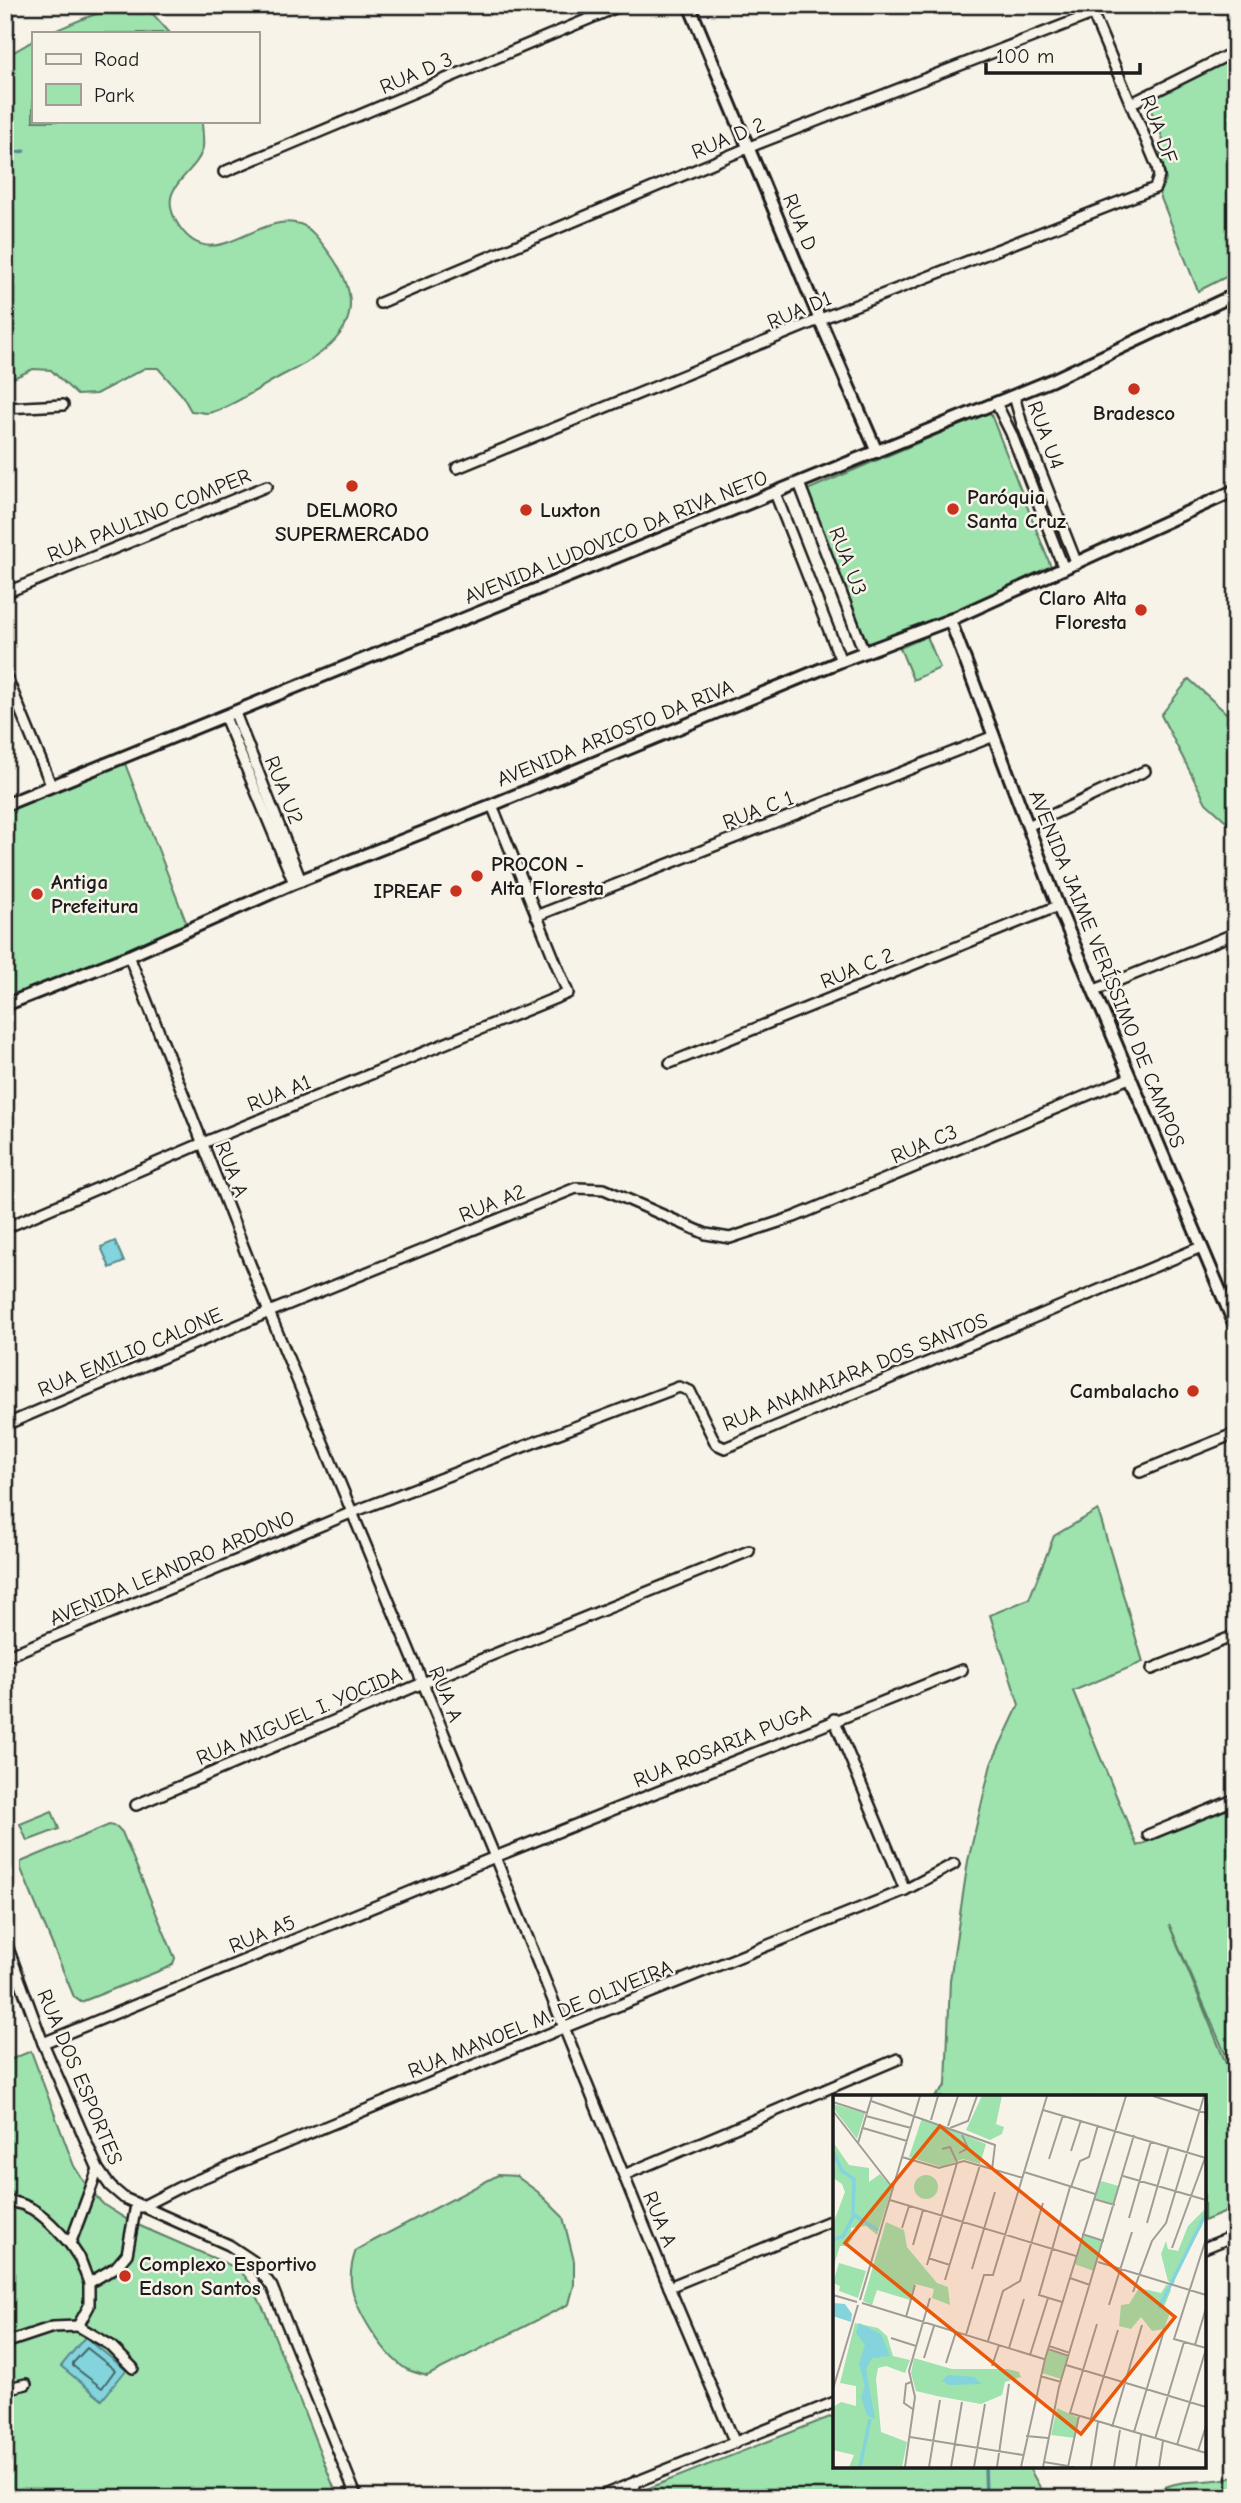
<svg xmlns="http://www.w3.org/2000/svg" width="1241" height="2503" font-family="'Comic Neue',sans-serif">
  <rect width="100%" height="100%" fill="#f7f3e8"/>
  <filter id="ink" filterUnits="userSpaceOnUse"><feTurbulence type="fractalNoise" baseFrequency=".0143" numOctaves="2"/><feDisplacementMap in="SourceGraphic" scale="14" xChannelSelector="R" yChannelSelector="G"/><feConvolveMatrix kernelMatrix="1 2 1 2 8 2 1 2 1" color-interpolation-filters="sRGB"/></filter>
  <g filter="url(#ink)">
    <g fill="#9ee2ae" stroke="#5d7f65" stroke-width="2">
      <path d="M137 7 153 14 170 33H50C83 19 100 9 137 7Z"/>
      <path d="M33 41V121H202C202 129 204 139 203 147 198 176 152 185 179 226 213 277 257 211 300 224 312 228 322 244 330 254 374 314 340 348 283 375 265 384 224 412 207 413 202 413 196 411 191 411L182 395 158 368H145L96 394 77 395 51 370 33 369 5 382V57Z"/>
      <polygon points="1236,48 1236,272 1198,291 1159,193 1166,180 1160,151 1163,139 1145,96"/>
      <polygon points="990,412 1051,567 945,619 868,645 807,490"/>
      <polygon points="927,636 940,668 913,680 900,648"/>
      <polygon points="1189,679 1236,722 1236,830 1206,803 1161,715"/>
      <polygon points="124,761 188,927 5,1001 5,810"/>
      <polygon points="1098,1510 1143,1662 1073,1691 1137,1846 1236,1806 1236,2079 1169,1924 1236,2088 1236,2208 1204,2221 1204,2097 935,2097 946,2085 950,1980 968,1861 991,1764 1019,1705 990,1615 1029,1599 1054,1536"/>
      <polygon points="52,1811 59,1829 27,1841 20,1824"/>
      <polygon points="109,1825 117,1827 122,1832 175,1958 173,1964 169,1967 81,2002 74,1997 21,1869 21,1862"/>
      <polygon points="31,2051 74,2166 88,2188 104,2205 131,2222 239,2269 251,2284 265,2312 338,2498 5,2498 5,2062"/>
      <path d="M498 2175 516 2176 538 2192 563 2217 574 2261V2285L569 2304 427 2376C421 2374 412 2372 406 2369 383 2354 354 2309 351 2282 350 2270 352 2261 356 2250Z"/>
      <polygon points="835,2415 835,2466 1028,2466 1046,2498 641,2498 644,2490"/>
      <path d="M1236 2476V2498H1147C1177 2473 1203 2487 1236 2476Z"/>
    </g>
    <g fill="#83d4dc" stroke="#5a8a8f" stroke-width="2">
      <polygon points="115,1241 124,1262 110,1268 101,1247"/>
      <polygon points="85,2337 126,2370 102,2400 61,2366"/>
    </g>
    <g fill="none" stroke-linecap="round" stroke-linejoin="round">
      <polygon stroke="#456669" stroke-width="2" points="87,2348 115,2370 102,2388 73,2366 73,2363"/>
      <g stroke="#5a8a8f" stroke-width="3.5">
        <polyline points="5,154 24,151"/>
        <polyline points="985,2466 986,2498"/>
      </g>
      <defs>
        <g id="minor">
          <polyline points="1132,103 1236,51"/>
          <polyline points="224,172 622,5"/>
          <polyline points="380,303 757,144 1092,14"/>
          <polyline points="1014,396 1022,424 1077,564"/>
          <polyline points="996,403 1011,433 1064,569"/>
          <polyline points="5,408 63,405"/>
          <polyline points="457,468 828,316 1155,188 1159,176 1157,166 1089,5"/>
          <polyline points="799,483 864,652"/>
          <polyline points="775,493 841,661"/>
          <polyline points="5,593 267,486"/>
          <polyline points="5,673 51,785"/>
          <polyline points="235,713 301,881"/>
          <polyline points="225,717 294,883"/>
          <polyline points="1028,826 1145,771"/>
          <polyline points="536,916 994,736"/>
          <polyline points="129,956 269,1312 495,1857 669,2287 735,2443"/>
          <polyline points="1095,990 1236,933"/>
          <polyline points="670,1063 1058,906"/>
          <polyline points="5,1228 203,1143 568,993 492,805"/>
          <polyline points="5,1425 269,1312 576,1188 604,1189 706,1234 730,1238 794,1217 1129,1078"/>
          <polyline points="1140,1472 1236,1433"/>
          <polyline points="5,1657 353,1512 679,1387 690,1391 716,1444 725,1448 1201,1247"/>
          <polyline points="1152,1669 1236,1635"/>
          <polyline points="834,1719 905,1890"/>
          <polyline points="136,1805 423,1683 749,1551"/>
          <polyline points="1148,1835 1236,1799"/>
          <polyline points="5,1940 43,2043 98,2169 110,2186 124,2198 229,2245 253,2261 272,2287 357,2498"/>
          <polyline points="43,2043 495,1857 962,1670"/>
          <polyline points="624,2175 898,2059"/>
          <path d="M5 2201C34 2202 52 2224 70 2244"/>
          <polyline points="141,2207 178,2188 563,2028 905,1890 954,1864"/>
          <polyline points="1204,2248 1236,2235"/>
          <polyline points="89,2283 80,2259 70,2244 98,2169"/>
          <polyline points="669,2287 835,2219"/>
          <polyline points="5,2343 53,2327 78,2326"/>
          <polyline points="133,2368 110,2345 78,2326 89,2306 89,2283 116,2267 127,2254 136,2205"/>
          <polyline points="5,2389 26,2384"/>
          <polyline points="596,2498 835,2402"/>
          <polyline points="632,2498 636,2481"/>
        </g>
        <g id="tertiary">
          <polyline points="689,5 820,320 877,452"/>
          <polyline points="950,620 1058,906 1236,1328"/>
          <polyline points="5,805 1052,380 1236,294"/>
          <polyline points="5,1005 129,956 294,883 492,805 841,661 950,620 1236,490"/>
        </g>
      </defs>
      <use href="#minor" stroke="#1c1c1c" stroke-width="14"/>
      <use href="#tertiary" stroke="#1c1c1c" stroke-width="16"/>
      <use href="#minor" stroke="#f7f3e8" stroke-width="9"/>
      <use href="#tertiary" stroke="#f7f3e8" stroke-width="10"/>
    </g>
  </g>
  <g fill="#c8321e" stroke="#f7f3e8" stroke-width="2.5">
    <circle cx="1134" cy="389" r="7"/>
    <circle cx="352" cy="486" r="7"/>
    <circle cx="953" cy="509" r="7"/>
    <circle cx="526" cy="510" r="7"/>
    <circle cx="1141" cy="610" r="7"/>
    <circle cx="477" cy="876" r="7"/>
    <circle cx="456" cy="891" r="7"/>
    <circle cx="37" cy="894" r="7"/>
    <circle cx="1193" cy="1391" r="7"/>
    <circle cx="125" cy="2276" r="7"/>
  </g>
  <g text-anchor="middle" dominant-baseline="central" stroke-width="5" stroke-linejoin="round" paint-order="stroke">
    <g font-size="21" fill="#1c1c1c" stroke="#f7f3e8">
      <text transform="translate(416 73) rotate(-23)">RUA D 3</text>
      <text transform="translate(1159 129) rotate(70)">RUA DF</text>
      <text transform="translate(728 138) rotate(-23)">RUA D 2</text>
      <text transform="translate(800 222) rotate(68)">RUA D</text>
      <text transform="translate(799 310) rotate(-23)">RUA D1</text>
      <text transform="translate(1046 435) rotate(70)">RUA U4</text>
      <text transform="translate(149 515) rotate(-22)">RUA PAULINO COMPER</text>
      <text transform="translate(616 537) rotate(-22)">AVENIDA LUDOVICO DA RIVA NETO</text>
      <text transform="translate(848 561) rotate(69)">RUA U3</text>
      <text transform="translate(615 733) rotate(-22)">AVENIDA ARIOSTO DA RIVA</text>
      <text transform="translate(284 790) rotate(68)">RUA U2</text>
      <text transform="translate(758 810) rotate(-21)">RUA C 1</text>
      <text transform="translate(857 968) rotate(-22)">RUA C 2</text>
      <text transform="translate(1107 969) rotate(68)">AVENIDA JAIME VERÍSSIMO DE CAMPOS</text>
      <text transform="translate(279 1093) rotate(-22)">RUA A1</text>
      <text transform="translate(924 1144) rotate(-23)">RUA C3</text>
      <text transform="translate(232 1169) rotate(69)">RUA A</text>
      <text transform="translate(492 1203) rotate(-22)">RUA A2</text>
      <text transform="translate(130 1352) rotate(-23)">RUA EMILIO CALONE</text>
      <text transform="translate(855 1372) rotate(-22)">RUA ANAMAIARA DOS SANTOS</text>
      <text transform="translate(172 1568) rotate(-23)">AVENIDA LEANDRO ARDONO</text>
      <text transform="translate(446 1694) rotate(68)">RUA A</text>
      <text transform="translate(299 1716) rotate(-23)">RUA MIGUEL I. YOCIDA</text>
      <text transform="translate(722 1746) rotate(-22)">RUA ROSARIA PUGA</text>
      <text transform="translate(262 1934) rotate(-22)">RUA A5</text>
      <text transform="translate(540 2019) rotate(-22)">RUA MANOEL M. DE OLIVEIRA</text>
      <text transform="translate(80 2077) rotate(67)">RUA DOS ESPORTES</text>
      <text transform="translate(660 2219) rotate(68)">RUA A</text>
    </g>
    <g font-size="21" font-weight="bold" fill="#1c1c1c" stroke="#f7f3e8" text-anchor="start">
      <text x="1134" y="413" text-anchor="middle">Bradesco</text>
      <text x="967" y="497">Paróquia<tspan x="967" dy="24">Santa Cruz</tspan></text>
      <text x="352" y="510" text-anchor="middle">DELMORO<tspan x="352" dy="24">SUPERMERCADO</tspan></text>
      <text x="540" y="510">Luxton</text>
      <text x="1127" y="598" text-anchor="end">Claro Alta<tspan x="1127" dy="24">Floresta</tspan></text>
      <text x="491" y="864">PROCON -<tspan x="491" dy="24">Alta Floresta</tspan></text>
      <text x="51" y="882">Antiga<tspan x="51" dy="24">Prefeitura</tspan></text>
      <text x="442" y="891" text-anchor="end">IPREAF</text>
      <text x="1179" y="1391" text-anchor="end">Cambalacho</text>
      <text x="139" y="2264">Complexo Esportivo<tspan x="139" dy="24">Edson Santos</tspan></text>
    </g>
  </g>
  <g transform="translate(833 2095)">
    <rect width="373" height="373" fill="#f7f3e8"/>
    <path d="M149 1H169L163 29 171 32 169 39 157 45 133 35ZM0 9 32 18 24 44 0 13ZM89 23 153 49 147 69 130 64 108 72 76 62ZM0 47 16 70 36 73V87L47 79 59 93 44 140 33 131 18 133 19 144 14 151H7L0 173V129L12 97 9 89 0 83ZM81 92a12 12 0 1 1 24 0a12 12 0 1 1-24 0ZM268 86 286 91 281 109 261 103ZM373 113 369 131 345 172 341 189 335 186 328 159 333 146 335 154 345 156 355 131ZM53 127 71 135 74 152 104 188 115 192 117 210 99 203 101 194 82 189 77 205 44 195 39 210 30 206ZM250 140 270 146 261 176 241 169ZM6 168 33 176 25 203 6 196 7 191 0 188ZM334 189 338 195 331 212 337 217 331 234 319 236 308 222 298 234 286 231 288 210 296 209 306 193 328 198ZM22 228 45 233 54 241 60 261 77 265 72 278 53 271 45 273 43 284 48 337 74 347 69 372H16L21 360 0 355V312L8 307 23 311V291L7 288ZM215 255 235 261 228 284 209 278ZM81 263 119 274H175L186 277 188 282 172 287 169 300 148 309 104 301 83 296 78 278ZM224 313 246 323 242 343 218 340Z" fill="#9ee2ae"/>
    <path d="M0 208 12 209 19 219 18 227 0 221ZM26 228 48 239 57 261 39 263 33 274 42 324 34 320 28 302 32 291 26 269 32 250 23 238ZM115 280 141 282 149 289 116 290 109 286Z" fill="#83d4dc"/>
    <path fill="none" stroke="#83d4dc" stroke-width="3.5" d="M0 56 9 76 21 84 20 122 10 141 0 145M21 120 45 135M326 213 373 118M27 372 37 324"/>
    <path fill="none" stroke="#9f9d96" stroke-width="2" d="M320 1 373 18M38 6 162 50 159 75M0 7 34 18M210 15 373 63M0 16 59 92M33 21 78 33M98 25 105 1M115 31 125 1M30 33 74 46M117 33 135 26 144 1M25 48 39 1M109 54 117 52 124 67M238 56 248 25M126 58 135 53 129 40M69 62 106 73 131 66 190 83M216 64 230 20M191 77 262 99M290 81 373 105M238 92 247 66 256 62 265 30M261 104 282 110M57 105 243 161M296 123 318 46M314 128 336 51M69 133 76 111M249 139 271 146M373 144 341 244 373 253M80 150 90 115M339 153 372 63M95 163 117 170M265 167 373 200M94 170 124 68M139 174 162 97M237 183 257 190M112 185 147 70M300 197 319 146 333 128 371 1M0 200 24 207M27 205 87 1M229 207 206 200 237 92M29 208 211 264M276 210 299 137M73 222 82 190M264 229 237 318 373 358M133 240 151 180H160L214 1M58 243 83 251M155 246 170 196 187 186 210 108M362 250 373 213M216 251 237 258M176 253 191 204M215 254 236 261M197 260 215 203M91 263 101 231M113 268 123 237M233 270 373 312M159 271 166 250M207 281 228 287M78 287 73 289 71 308 81 315M0 294 25 210M258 323 285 235M279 332 309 230M301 337 330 239M193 341 215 343M77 342 190 360M322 344 351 247M344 350 373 254M365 356 373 331M211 367 241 372M72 372 82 302 76 276 97 203M96 372 107 305M118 372 129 307M141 372 152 309M164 372 176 289M188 372 212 264 293 1M210 372 226 292 301 40M235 372 246 321M258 372 265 327M281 372 287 335M303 372 308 340M326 372 330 346"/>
    <path fill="#e8590c" fill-opacity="0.15" stroke="#e8590c" stroke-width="3.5" d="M107 31 342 222 248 339 12 148Z"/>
    <rect width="373" height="373" fill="none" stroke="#1c1c1c" stroke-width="3.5"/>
  </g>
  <rect width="1241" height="2503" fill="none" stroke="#f7f3e8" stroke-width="28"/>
  <rect x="14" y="14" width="1213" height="2475" fill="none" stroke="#1c1c1c" stroke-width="2.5" filter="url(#ink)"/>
  <rect x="32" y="32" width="228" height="91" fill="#f7f3e8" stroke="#9f9d96" stroke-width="2"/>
  <rect x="46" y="54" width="35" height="10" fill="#f7f3e8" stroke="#9f9d96" stroke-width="2"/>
  <text x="94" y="66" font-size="21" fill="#1c1c1c">Road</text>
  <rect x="46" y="84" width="35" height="21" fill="#9ee2ae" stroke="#9f9d96" stroke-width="2"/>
  <text x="94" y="102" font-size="21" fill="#1c1c1c">Park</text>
  <path d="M986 63v10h154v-10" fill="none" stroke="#1c1c1c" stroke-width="3.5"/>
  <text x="996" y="63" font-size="21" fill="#1c1c1c" stroke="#f7f3e8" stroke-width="5" paint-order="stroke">100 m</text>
</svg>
